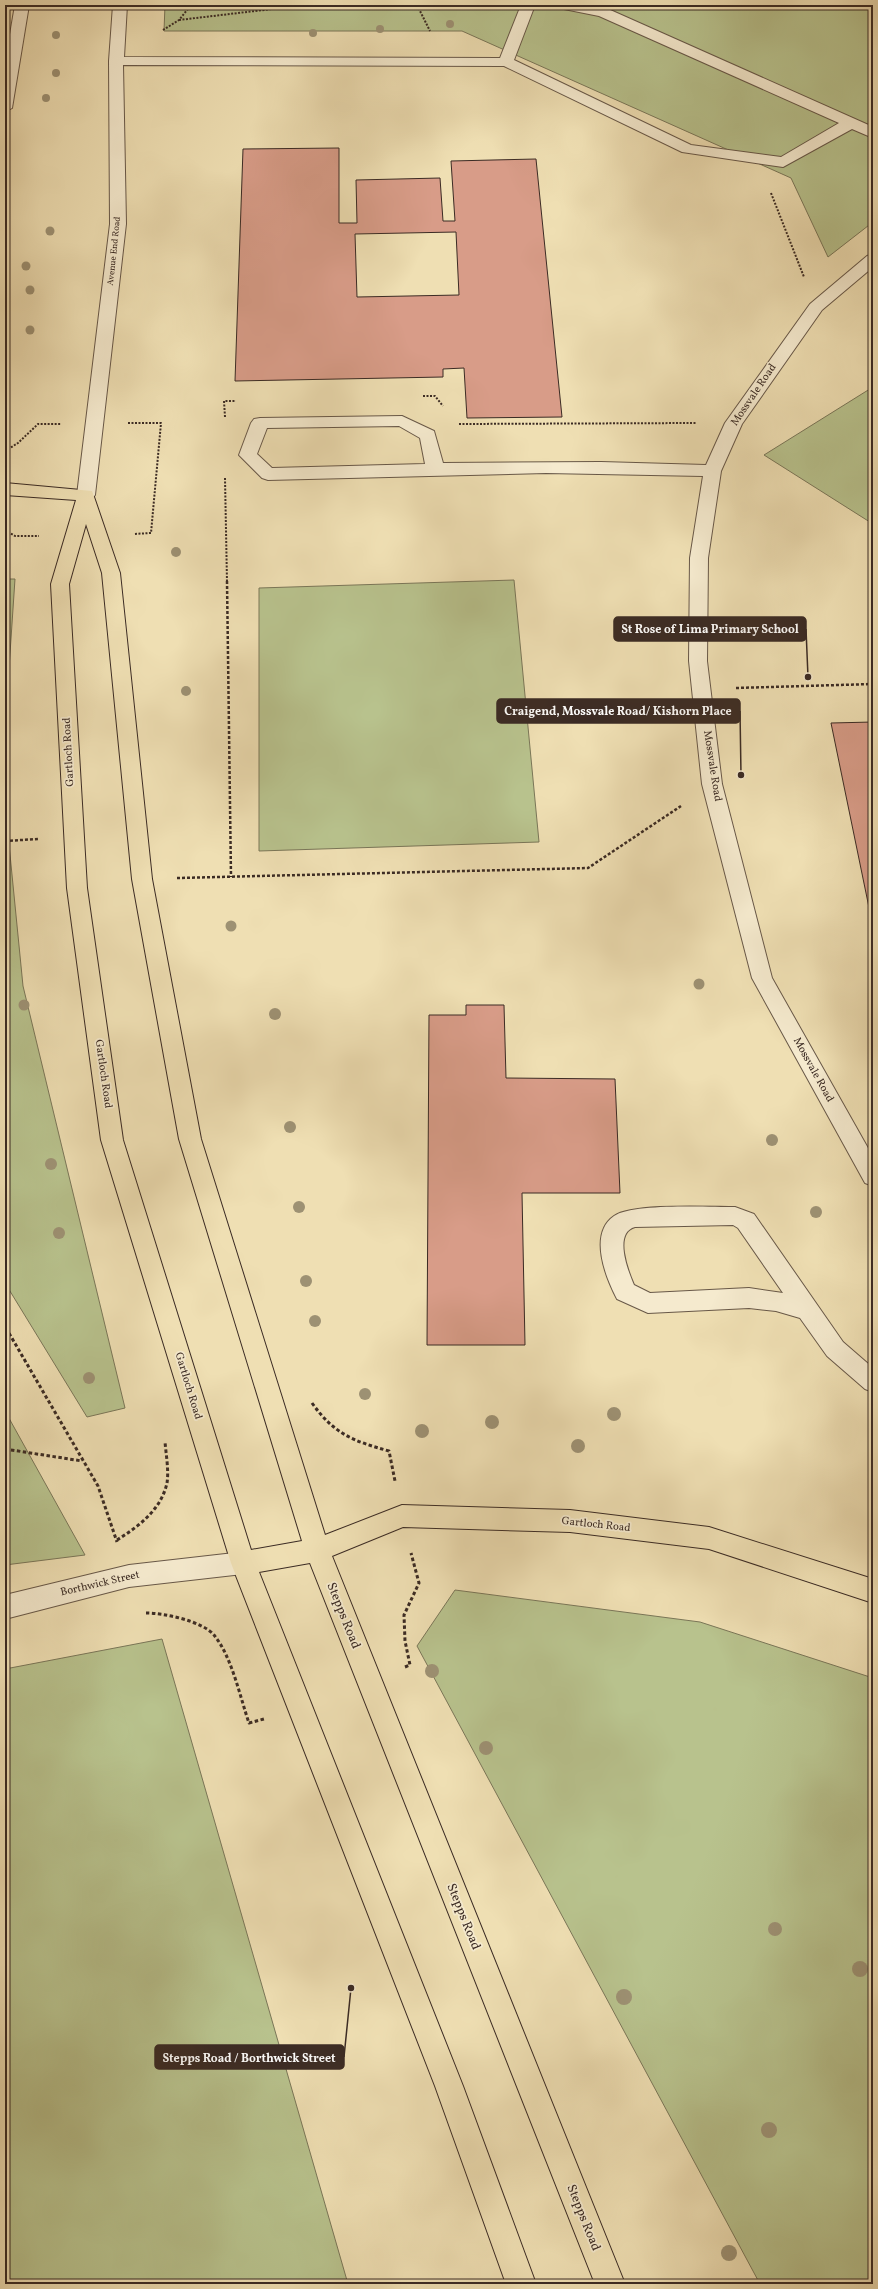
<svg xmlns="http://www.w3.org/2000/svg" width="878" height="2289" font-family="Vollkorn,serif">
  <rect width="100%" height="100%" fill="#efdfb3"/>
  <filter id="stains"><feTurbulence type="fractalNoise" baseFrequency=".005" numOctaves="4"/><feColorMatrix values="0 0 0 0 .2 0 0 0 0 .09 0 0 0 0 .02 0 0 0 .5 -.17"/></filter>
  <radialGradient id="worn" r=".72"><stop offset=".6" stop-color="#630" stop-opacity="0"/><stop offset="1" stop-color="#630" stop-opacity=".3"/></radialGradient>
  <g fill="#b8c28d" stroke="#7a7658">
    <polygon points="165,5 873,5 873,222 828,257 791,178 462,31 164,31"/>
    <polygon points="873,387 873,524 764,455"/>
    <polygon points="5,579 15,579 5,728"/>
    <polygon points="514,580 539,842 259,851 259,588"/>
    <polygon points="5,804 23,986 125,1408 87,1417 5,1283"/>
    <polygon points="5,1411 85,1555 5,1565"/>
    <polygon points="455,1590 700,1622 873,1678 873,2284 760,2284 417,1646"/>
    <polygon points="162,1639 348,2284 5,2284 5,1669"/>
  </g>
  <g fill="#d89c88" stroke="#3b2b24" fill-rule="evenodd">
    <path d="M339 148V223H357L356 180 440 178 443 221H455L451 161 536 159 562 417 467 418 464 368 443 369V377L235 381 243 149ZM456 232 459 295 357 297 355 234Z"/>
    <polygon points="873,722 873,927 831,723"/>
    <polygon points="466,1005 504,1005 506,1078 615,1079 620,1193 522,1193 525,1345 427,1345 429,1015 466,1015"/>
  </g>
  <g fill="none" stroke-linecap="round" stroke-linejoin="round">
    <defs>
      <g id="minor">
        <polygon points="15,5 29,5 12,108 5,112 5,64"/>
        <polygon points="113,5 127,5 124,57 500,58 521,5 535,5 514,60 691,145 781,157 839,123 599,16 559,8 557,5 588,5 608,9 873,127 873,138 852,129 783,167 682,152 504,66 123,65 126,224 95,495 92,499 86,501 80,499 77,495 110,224 109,61"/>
        <path d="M873 254V267L822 310 742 424 721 471 708 558 707 661 722 784 772 978 873 1157V1186L865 1183 752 978 702 784 689 661 690 558 703 476 546 473 268 480 262 478 239 455 251 423 254 419 260 418 402 416 434 431 443 463 601 462 706 465 725 423 810 304 867 256ZM399 426 420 438 425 464 272 468 257 454 267 428Z"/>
        <path d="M735 1207 754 1214 843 1342 873 1368V1392L865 1389 827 1356 800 1318 776 1311 749 1308 648 1313 617 1299C606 1278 588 1234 614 1216 632 1203 709 1207 735 1207ZM733 1225 738 1228 783 1293 749 1288 650 1293 634 1285C628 1271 613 1233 635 1227Z"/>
        <polygon points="243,1552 252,1555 255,1563 252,1571 243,1574 129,1587 5,1619 5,1595 129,1565"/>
      </g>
      <path id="major" d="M5 483 92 491 120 573 152 879 201 1139 325 1535 402 1505 570 1510 709 1527 873 1579V1603L709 1549 570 1532 403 1527 332 1556 625 2284H595L310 1563 259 1572 463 2086 536 2284H506L435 2086 231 1563 101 1140 67 888 51 584 76 500 5 495ZM86 524 102 573 132 879 179 1139 302 1541 251 1550 123 1140 87 888 69 584Z"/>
    </defs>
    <use href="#minor" stroke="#685848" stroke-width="2"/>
    <use href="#major" stroke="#3b2b24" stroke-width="2"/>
    <g stroke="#3b2b24" stroke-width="2" stroke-dasharray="2 1.5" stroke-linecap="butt">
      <polyline points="417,5 430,31"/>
      <polyline points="179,20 306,5"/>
      <polyline points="163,30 179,20 191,5"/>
      <polyline points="771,193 804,277"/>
      <polyline points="423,396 435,396 443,406"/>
      <polyline points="225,417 224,401 236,401"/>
      <polyline points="128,423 161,423 151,533 134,534"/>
      <polyline points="459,424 696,423"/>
      <polyline points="5,451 18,443 38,424 61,424"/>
      <polyline points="225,478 227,582"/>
      <polyline points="5,530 15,536 39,536"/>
    </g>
    <g stroke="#3b2b24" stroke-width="2.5" stroke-dasharray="3 2" stroke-linecap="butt">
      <polyline points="227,581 231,877"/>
      <polyline points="736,688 873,684"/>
      <polyline points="5,841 38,839"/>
      <polyline points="177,878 588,868 681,806"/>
      <polyline points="5,1327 6,1329"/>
    </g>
    <g stroke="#3b2b24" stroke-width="3" stroke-dasharray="3.5 2.5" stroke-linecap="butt">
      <polyline points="6,1328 98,1486 117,1542"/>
      <path d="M312 1403C334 1434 353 1441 389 1451L395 1481"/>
      <polyline points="5,1449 82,1461"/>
      <path d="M117 1540C139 1526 161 1510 167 1483 169 1471 166 1454 165 1442"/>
      <path d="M146 1613C164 1613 202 1621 214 1635 232 1657 240 1697 249 1723L264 1719"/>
      <polyline points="405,1667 410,1665 405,1641 404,1615 419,1583 411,1553"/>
    </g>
    <use href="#minor" fill="#f5eace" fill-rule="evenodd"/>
    <use href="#major" fill="#efdfb3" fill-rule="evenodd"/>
  </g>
  <g fill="#9d9173">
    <circle cx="450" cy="24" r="4"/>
    <circle cx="380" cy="29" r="4"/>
    <circle cx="313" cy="33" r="4"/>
    <circle cx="56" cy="35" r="4"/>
    <circle cx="56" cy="73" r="4"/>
    <circle cx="46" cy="98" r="4"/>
    <circle cx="50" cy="231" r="4.5"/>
    <circle cx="26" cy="266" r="4.5"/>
    <circle cx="30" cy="290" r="4.5"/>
    <circle cx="30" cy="330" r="4.5"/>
    <circle cx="176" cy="552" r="5"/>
    <circle cx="186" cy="691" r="5"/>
    <circle cx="231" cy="926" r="5.5"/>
    <circle cx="699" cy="984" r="5.5"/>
    <circle cx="24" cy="1005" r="5.5"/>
    <circle cx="275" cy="1014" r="6"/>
    <circle cx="290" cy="1127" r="6"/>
    <circle cx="772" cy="1140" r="6"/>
    <circle cx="51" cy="1164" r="6"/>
    <circle cx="299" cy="1207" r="6"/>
    <circle cx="816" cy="1212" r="6"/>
    <circle cx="59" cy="1233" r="6"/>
    <circle cx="306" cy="1281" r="6"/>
    <circle cx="315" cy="1321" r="6"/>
    <circle cx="89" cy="1378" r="6"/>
    <circle cx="365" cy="1394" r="6"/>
    <circle cx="614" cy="1414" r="7"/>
    <circle cx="492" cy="1422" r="7"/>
    <circle cx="422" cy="1431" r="7"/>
    <circle cx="578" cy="1446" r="7"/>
    <circle cx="432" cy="1671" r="7"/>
    <circle cx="486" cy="1748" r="7"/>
    <circle cx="775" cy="1929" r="7"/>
    <circle cx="860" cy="1969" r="8"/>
    <circle cx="624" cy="1997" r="8"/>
    <circle cx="769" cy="2130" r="8"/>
    <circle cx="729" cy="2253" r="8"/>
  </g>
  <g text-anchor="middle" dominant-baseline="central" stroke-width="3.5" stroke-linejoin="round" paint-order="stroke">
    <g font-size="9" fill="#3b2b24" stroke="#f5eace">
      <text transform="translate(114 251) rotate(-84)">Avenue End Road</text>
    </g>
    <g font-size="11" fill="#3b2b24" stroke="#f5eace">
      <text transform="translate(754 395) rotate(-56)">Mossvale Road</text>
      <text transform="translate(69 752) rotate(-93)">Gartloch Road</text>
      <text transform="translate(712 766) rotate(81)">Mossvale Road</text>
      <text transform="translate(813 1070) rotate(61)">Mossvale Road</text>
      <text transform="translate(103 1074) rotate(82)">Gartloch Road</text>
      <text transform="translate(188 1386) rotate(73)">Gartloch Road</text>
      <text transform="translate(596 1525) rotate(6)">Gartloch Road</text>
      <text transform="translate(100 1584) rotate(-13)">Borthwick Street</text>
    </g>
    <g font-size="13" fill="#3b2b24" stroke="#f5eace">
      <text transform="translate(343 1616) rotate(68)">Stepps Road</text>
      <text transform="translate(463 1917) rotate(68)">Stepps Road</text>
      <text transform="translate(583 2218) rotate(68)">Stepps Road</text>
    </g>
  </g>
  <path fill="none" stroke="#3b2b24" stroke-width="1.5" d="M808 677L806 629M741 775L740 711M351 1988L344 2057"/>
  <g fill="#3b2b24" stroke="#f5eace" stroke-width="1.5">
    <circle cx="808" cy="677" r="4"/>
    <circle cx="741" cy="775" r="4"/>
    <circle cx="351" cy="1988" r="4"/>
  </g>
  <g fill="#3b2b24" stroke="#3b2b24" stroke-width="1.5">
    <rect x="614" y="617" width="192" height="24" rx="4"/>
    <rect x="497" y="699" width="243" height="24" rx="4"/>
    <rect x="155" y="2045" width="189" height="24" rx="4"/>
  </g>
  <g font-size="12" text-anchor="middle" font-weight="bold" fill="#fff">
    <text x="710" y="633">St Rose of Lima Primary School</text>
    <text x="618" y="715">Craigend, Mossvale Road/ Kishorn Place</text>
    <text x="249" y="2062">Stepps Road / Borthwick Street</text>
  </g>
  <rect width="878" height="2289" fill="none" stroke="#efdfb3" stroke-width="20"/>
  <rect x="6" y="6" width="866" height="2277" fill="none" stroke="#3b2b24" stroke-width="2"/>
  <rect x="10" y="10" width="858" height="2269" fill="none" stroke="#3b2b24"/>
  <rect width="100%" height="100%" filter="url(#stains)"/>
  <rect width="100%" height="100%" fill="url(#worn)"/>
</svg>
